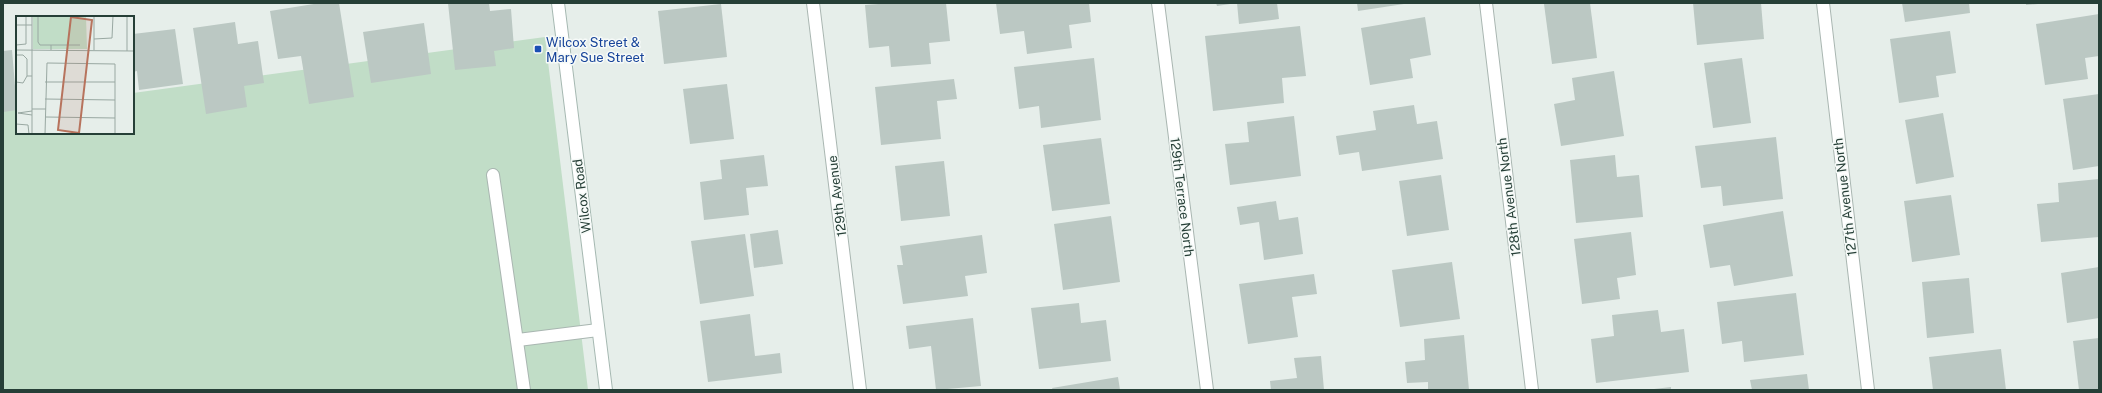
<svg xmlns="http://www.w3.org/2000/svg" width="2102" height="393" font-family="'Public Sans',sans-serif">
  <rect width="100%" height="100%" fill="#e6eeea"/>
  <polygon fill="#c1ddc7" points="545,37 588,390 3,390 3,111 17,109 17,133 133,133 133,93"/>
  <g fill="#bbc8c3">
    <polygon points="320,3 339,3 354,97 309,104 301,56 278,59 270,11"/>
    <polygon points="448,3 489,3 490,11 511,9 514,48 494,51 496,66 455,70"/>
    <polygon points="892,3 946,3 950,41 929,43 931,64 891,67 889,46 869,48 865,5"/>
    <polygon points="996,3 1089,3 1091,22 1069,25 1072,48 1027,54 1024,31 1000,34"/>
    <polygon points="1216,3 1230,3 1230,4 1217,6"/>
    <polygon points="1237,3 1277,3 1279,19 1239,24"/>
    <polygon points="1357,3 1404,3 1404,4 1358,11"/>
    <polygon points="1554,3 1590,3 1597,58 1552,64 1544,4"/>
    <polygon points="1693,3 1761,3 1764,39 1697,45"/>
    <polygon points="1902,3 1969,3 1970,13 1905,22"/>
    <polygon points="2026,3 2038,3 2038,4 2026,5"/>
    <polygon points="721,4 727,57 664,64 658,11"/>
    <polygon points="2099,14 2099,56 2085,58 2088,79 2045,85 2036,24"/>
    <polygon points="1425,17 1431,55 1410,59 1413,78 1370,85 1361,28"/>
    <polygon points="235,22 238,44 258,41 264,83 244,86 247,107 206,114 193,28"/>
    <polygon points="424,23 431,74 371,83 363,32"/>
    <polygon points="1300,26 1306,76 1282,78 1284,103 1213,111 1205,36"/>
    <polygon points="175,29 183,84 139,90 137,71 133,72 133,34"/>
    <polygon points="1950,31 1956,73 1936,76 1939,97 1899,103 1890,39"/>
    <polygon points="12,50 17,110 3,112 3,51"/>
    <polygon points="1094,58 1101,120 1041,128 1039,106 1019,109 1014,67"/>
    <polygon points="1742,58 1751,123 1713,128 1704,63"/>
    <polygon points="1614,71 1624,136 1561,146 1554,104 1575,100 1572,78"/>
    <polygon points="954,79 957,99 937,101 941,139 881,145 875,87"/>
    <polygon points="727,84 734,139 690,144 683,89"/>
    <polygon points="2099,94 2099,166 2073,170 2063,99"/>
    <polygon points="1414,105 1417,124 1437,121 1443,159 1362,171 1359,152 1339,155 1336,136 1376,130 1373,111"/>
    <polygon points="1943,113 1954,177 1916,184 1905,120"/>
    <polygon points="1294,116 1301,176 1230,185 1225,144 1249,142 1247,122"/>
    <polygon points="1776,137 1783,199 1723,206 1721,186 1701,188 1695,146"/>
    <polygon points="1101,138 1110,204 1052,211 1043,145"/>
    <polygon points="764,155 768,186 746,188 749,215 704,220 700,182 722,179 720,160"/>
    <polygon points="1615,155 1617,177 1639,175 1643,217 1576,223 1570,160"/>
    <polygon points="944,161 950,216 901,221 895,166"/>
    <polygon points="1441,175 1449,230 1407,236 1399,181"/>
    <polygon points="2099,179 2099,237 2041,242 2037,204 2059,202 2058,183"/>
    <polygon points="1951,195 1960,255 1912,262 1904,201"/>
    <polygon points="1276,201 1279,220 1298,217 1303,254 1264,260 1259,222 1240,225 1237,207"/>
    <polygon points="1783,211 1793,276 1734,286 1730,265 1710,268 1703,225"/>
    <polygon points="1111,216 1120,282 1063,290 1054,224"/>
    <polygon points="778,230 783,264 754,268 750,234"/>
    <polygon points="1631,232 1636,275 1617,278 1620,299 1582,304 1574,239"/>
    <polygon points="745,234 754,296 700,304 691,241"/>
    <polygon points="982,235 987,273 965,276 968,296 903,304 897,265 903,265 900,246"/>
    <polygon points="1452,262 1460,319 1400,327 1392,270"/>
    <polygon points="2099,267 2099,318 2067,323 2061,273"/>
    <polygon points="1314,274 1317,294 1292,297 1298,337 1248,344 1239,284"/>
    <polygon points="1969,278 1974,333 1927,338 1922,282"/>
    <polygon points="1796,293 1804,355 1744,362 1742,341 1722,344 1717,302"/>
    <polygon points="1079,303 1081,323 1106,320 1111,361 1039,369 1031,308"/>
    <polygon points="1658,310 1661,332 1684,329 1689,372 1596,383 1591,339 1614,336 1612,315"/>
    <polygon points="750,314 755,356 780,353 782,373 708,382 700,321"/>
    <polygon points="973,318 981,386 936,390 931,346 909,349 906,326"/>
    <polygon points="1464,335 1469,390 1428,390 1428,382 1407,383 1405,362 1425,360 1424,339"/>
    <polygon points="2099,338 2099,390 2079,390 2073,341"/>
    <polygon points="2001,349 2006,390 1933,390 1929,357"/>
    <polygon points="1321,356 1324,390 1271,390 1270,381 1297,378 1294,358"/>
    <polygon points="1807,374 1809,390 1752,390 1750,380"/>
    <polygon points="1118,377 1120,390 1053,390 1052,388"/>
    <polygon points="1671,387 1671,390 1654,390 1654,389"/>
  </g>
  <g fill="none" stroke-linecap="round" stroke-linejoin="round">
    <defs>
      <g id="lane">
        <polyline points="493,175 524,390"/>
        <polyline points="518,340 598,330"/>
      </g>
      <g id="street">
        <polyline points="813,3 860,390"/>
        <polyline points="1158,3 1207,390"/>
        <polyline points="1486,3 1532,390"/>
        <polyline points="1823,3 1868,390"/>
      </g>
      <polyline id="secondary" points="558,3 606,390"/>
    </defs>
    <use href="#lane" stroke="#a9b6b1" stroke-width="14"/>
    <use href="#street" stroke="#a9b6b1" stroke-width="14"/>
    <use href="#secondary" stroke="#a5b8b1" stroke-width="14"/>
    <use href="#lane" stroke="#fff" stroke-width="12"/>
    <use href="#street" stroke="#fff" stroke-width="12"/>
    <use href="#secondary" stroke="#fff" stroke-width="12"/>
  </g>
  <rect fill="#1a4fb4" stroke="#f6faf8" stroke-width="1.5" x="534" y="45" width="8" height="8" rx="2"/>
  <g text-anchor="middle" dominant-baseline="central" stroke-width="3" stroke-linejoin="round" paint-order="stroke">
    <g font-size="13" fill="#164399" stroke="#f6faf8" text-anchor="start">
      <text x="546" y="42">Wilcox Street &amp;<tspan x="546" dy="15">Mary Sue Street</tspan></text>
    </g>
    <g font-size="13" fill="#263f37" stroke="#f6faf8">
      <text transform="translate(582 196) rotate(-97)">Wilcox Road</text>
      <text transform="translate(837 196) rotate(-97)">129th Avenue</text>
      <text transform="translate(1182 197) rotate(83)">129th Terrace North</text>
      <text transform="translate(1509 197) rotate(-97)">128th Avenue North</text>
      <text transform="translate(1845 197) rotate(-97)">127th Avenue North</text>
    </g>
  </g>
  <g transform="translate(16 16)">
    <rect width="118" height="118" fill="#e6eeea"/>
    <path d="M17 0H70L71 33H17Z" fill="#c1ddc7"/>
    <path fill="none" stroke="#99a8a2" stroke-width="1" d="M16 0V118M22 0V26L24 29H35M78 0V34M0 9H16M78 23 96 22 97 0M0 29 10 28V0M0 34 118 35M35 34V29H64M111 35V0M0 39H7L11 43V60M0 66 7 67 11 60H16M29 66H99M29 83 99 84M16 93H30M2 97 16 95M2 97 16 99M30 101 99 102M0 108 12 109 13 118M29 118 31 47 99 48V118"/>
    <path fill="#b7735d" fill-opacity="0.15" stroke="#b7735d" stroke-width="2" d="M55 1 76 4 63 117 42 114Z"/>
    <rect width="118" height="118" fill="none" stroke="#263f37" stroke-width="2"/>
  </g>
  <rect width="2102" height="393" fill="none" stroke="#263f37" stroke-width="8"/>
</svg>
